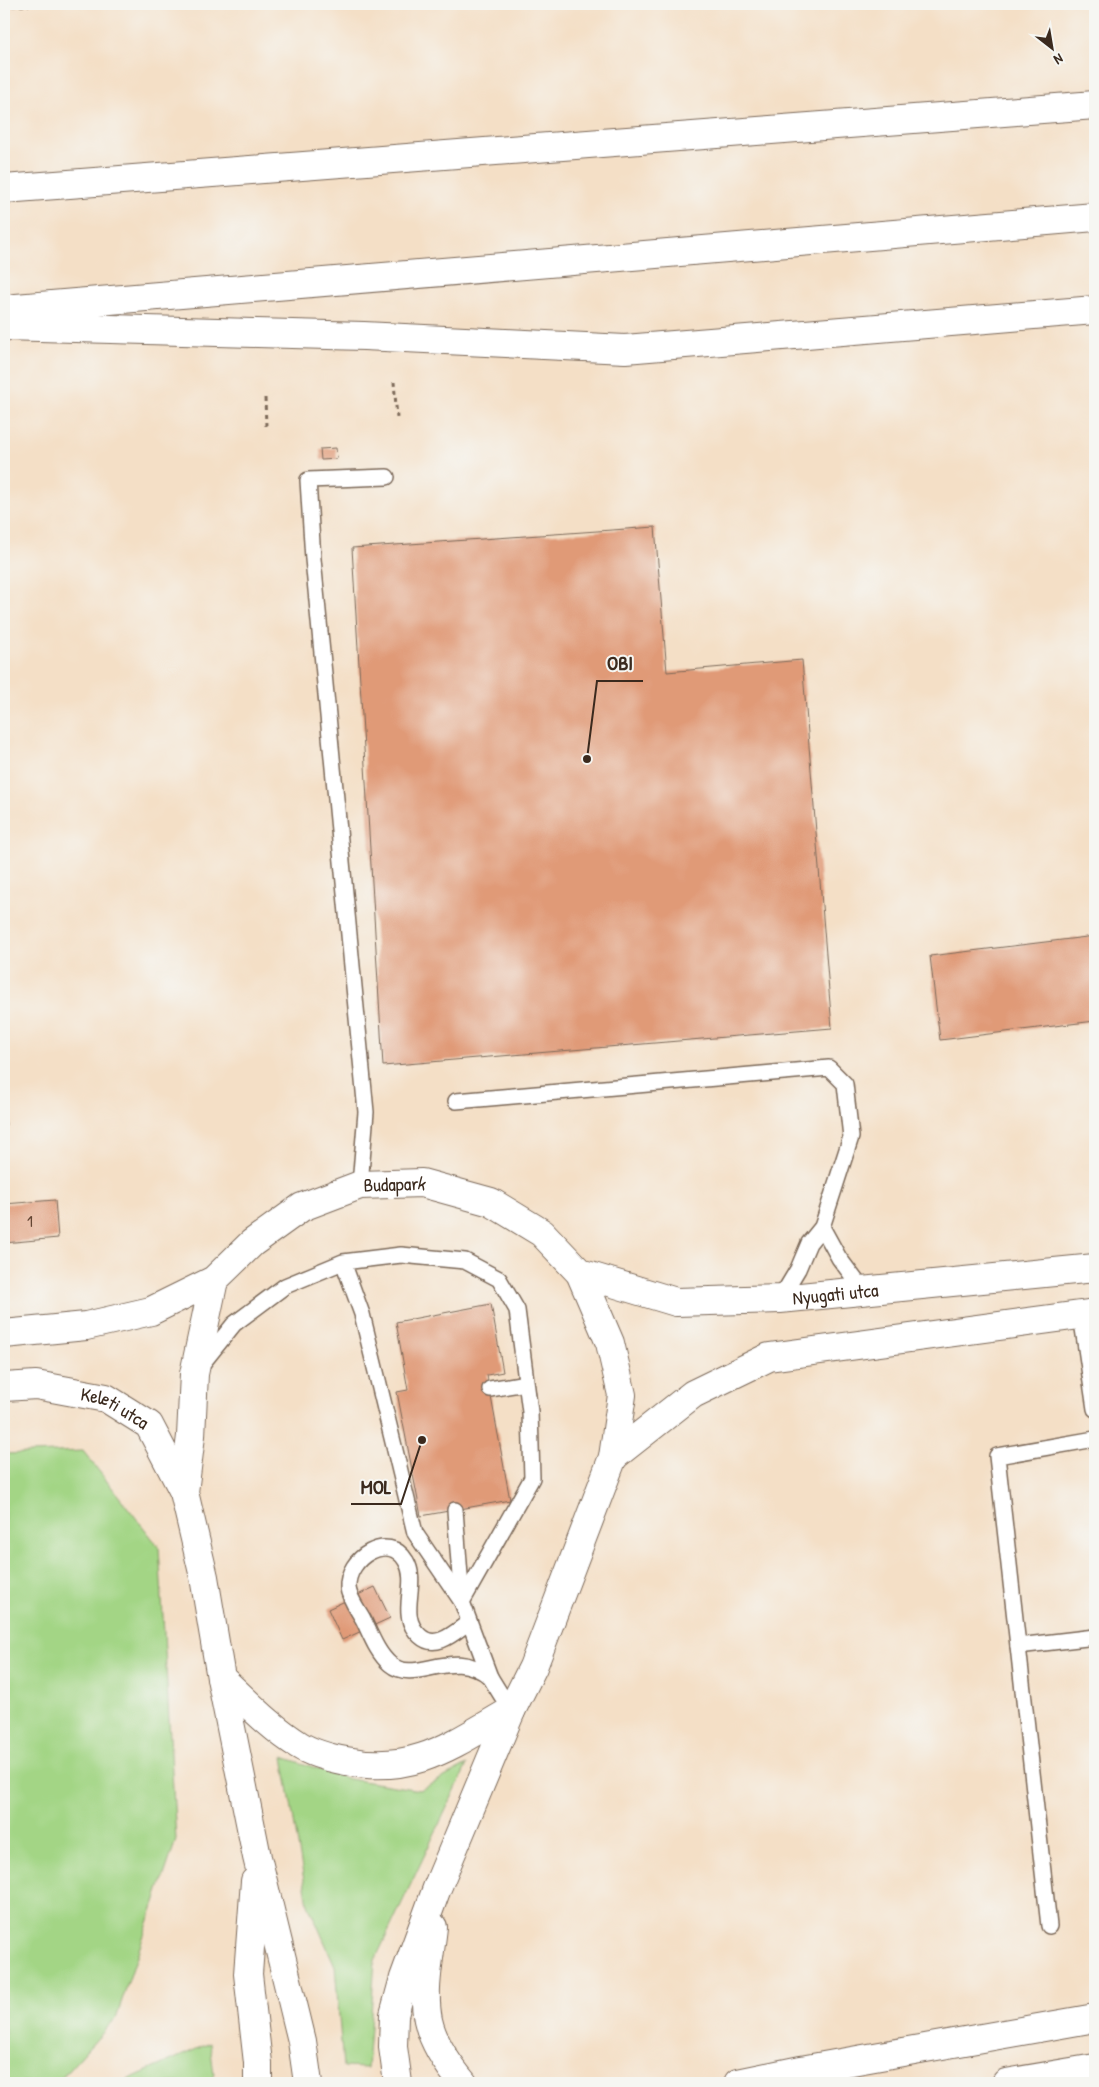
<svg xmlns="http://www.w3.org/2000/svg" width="1099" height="2087" font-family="'Patrick Hand',sans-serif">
  <rect width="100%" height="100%" fill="#f6f6f2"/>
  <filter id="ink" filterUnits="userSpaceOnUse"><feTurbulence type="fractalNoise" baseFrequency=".02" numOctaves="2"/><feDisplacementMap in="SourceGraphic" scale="10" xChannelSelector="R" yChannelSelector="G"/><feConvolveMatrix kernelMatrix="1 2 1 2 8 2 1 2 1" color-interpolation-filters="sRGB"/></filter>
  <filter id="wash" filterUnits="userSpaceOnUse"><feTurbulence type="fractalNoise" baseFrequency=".0096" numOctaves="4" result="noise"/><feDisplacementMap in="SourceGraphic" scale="20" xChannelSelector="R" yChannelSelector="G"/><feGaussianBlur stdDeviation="1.12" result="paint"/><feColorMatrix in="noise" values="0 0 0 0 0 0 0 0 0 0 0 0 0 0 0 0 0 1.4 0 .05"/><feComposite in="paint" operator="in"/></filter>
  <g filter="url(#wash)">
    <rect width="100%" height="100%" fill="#f4dfc6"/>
    <g fill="#a3d585" stroke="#6f8052">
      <polygon points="83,1451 159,1547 176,1840 116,2018 57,2083 4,2083 4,1454"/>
      <polygon points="283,1757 349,1779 420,1790 467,1765 375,1960 367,2068 343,2067 335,1966 308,1904"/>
      <polygon points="210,2043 214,2075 207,2083 120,2083"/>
    </g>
    <g id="blocks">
      <g fill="#e09a77">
        <polygon points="336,448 337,459 321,460 320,449"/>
        <polygon points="655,527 667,672 802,660 832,1028 383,1066 352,548"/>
        <polygon points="1095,936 1095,1021 940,1040 930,956"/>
        <polygon points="4,1106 6,1125 4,1125"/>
        <polygon points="55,1200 58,1238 4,1243 4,1204"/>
        <polygon points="491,1304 503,1372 487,1375 510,1500 421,1516 397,1392 408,1390 396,1322"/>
        <polygon points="375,1587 390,1618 342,1640 328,1609"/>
      </g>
    </g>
  </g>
  <g filter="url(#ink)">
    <use href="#blocks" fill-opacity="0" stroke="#7c6959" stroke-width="1"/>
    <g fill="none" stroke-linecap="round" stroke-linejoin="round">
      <defs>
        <g id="service">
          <polyline points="456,1101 829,1068 845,1084 851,1137 822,1227 809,1243 798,1269 780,1299"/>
          <polyline points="360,1185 366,1112 313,559 308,480 387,477"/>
          <polyline points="822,1227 839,1258 863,1290"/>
          <polyline points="1081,1315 1095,1409"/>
          <polyline points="201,1365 234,1324 285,1286 343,1262 401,1255 465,1261 499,1279 517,1310 530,1412 532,1478 462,1602 415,1533 362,1314 343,1262"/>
          <polyline points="490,1389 526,1383"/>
          <polyline points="455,1510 462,1602 490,1677 511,1711"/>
          <path d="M469 1622C455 1632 436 1651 420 1636 396 1615 420 1584 406 1561 389 1531 346 1558 348 1588 349 1598 358 1610 363 1619 370 1633 377 1653 390 1664 416 1686 452 1645 490 1677"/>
          <polyline points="1018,1646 1095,1637"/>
          <polyline points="1049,1926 997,1456 1095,1439"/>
        </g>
        <g id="minor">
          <path id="s1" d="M580 1273 676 1302 780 1299 1095 1268"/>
          <polyline points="214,1280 194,1374 191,1436 184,1492 204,1577 221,1678 257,1857 302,2041 308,2083"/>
          <path id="s2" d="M4 1334 86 1326 151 1311 214 1280 252 1243 302 1207 360 1185 422 1183 491 1202 542 1233 580 1273 610 1343 622 1395 613 1457 533 1667 511 1711 437 1888 404 1978 394 2015 393 2047 398 2083"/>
          <path id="s3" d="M4 1387 36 1385 106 1398 149 1425 184 1492"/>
          <polyline points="613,1457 693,1394 769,1357 1095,1313"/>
          <path d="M221 1678C246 1701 271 1728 299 1745 313 1754 330 1758 346 1761 415 1775 453 1744 511 1711"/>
          <polyline points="255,1881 248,1974 258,2063 258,2083"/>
          <path d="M433 1927C430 1956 422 1991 428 2020 433 2043 448 2065 463 2083"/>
          <polyline points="738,2083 801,2070 1095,2018"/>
        </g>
        <polyline id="primary" points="1006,2083 1095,2068"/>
        <g id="motorway">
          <polyline points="4,189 1095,105"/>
          <polyline points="4,309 1095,217"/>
          <polyline points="4,326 364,336 625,349 1095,310"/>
        </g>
      </defs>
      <use href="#service" stroke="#7c6959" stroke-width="18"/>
      <use href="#minor" stroke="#7c6959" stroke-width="30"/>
      <use href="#primary" stroke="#7c6959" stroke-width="30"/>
      <use href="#motorway" stroke="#7c6959" stroke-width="30"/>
      <g stroke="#7c6959" stroke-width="3" stroke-dasharray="4 4" stroke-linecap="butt">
        <polyline points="4,6 76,4"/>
        <polyline points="394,382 397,418"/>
        <polyline points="265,398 266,426"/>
      </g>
      <use href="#service" stroke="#fff" stroke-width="15"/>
      <use href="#minor" stroke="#fff" stroke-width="28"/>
      <use href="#primary" stroke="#fff" stroke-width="28"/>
      <use href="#motorway" stroke="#fff" stroke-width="28"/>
    </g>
  </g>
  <g text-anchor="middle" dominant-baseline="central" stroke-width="4" stroke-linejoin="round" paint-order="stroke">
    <g font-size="16" fill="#644634">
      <text x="30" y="1221">1</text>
    </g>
    <g font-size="19" fill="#3b2a1e" stroke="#f6f6f2">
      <text stroke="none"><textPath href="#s2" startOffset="431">Budapark</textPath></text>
      <text stroke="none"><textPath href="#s1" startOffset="260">Nyugati utca</textPath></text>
      <text stroke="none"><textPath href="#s3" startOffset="115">Keleti utca</textPath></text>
    </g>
  </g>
  <path fill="none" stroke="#3b2a1e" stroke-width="2" d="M587 759L597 681H643M422 1440L401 1504H351"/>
  <g fill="#3b2a1e" stroke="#f6f6f2" stroke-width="2">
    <circle cx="587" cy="759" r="5"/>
    <circle cx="422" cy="1440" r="5"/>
  </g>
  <g font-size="20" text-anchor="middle" font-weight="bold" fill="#3b2a1e" stroke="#f6f6f2" stroke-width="4" stroke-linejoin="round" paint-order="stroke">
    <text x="620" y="670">OBI</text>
    <text x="376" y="1494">MOL</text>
  </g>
  <rect width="1099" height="2087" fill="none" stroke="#f6f6f2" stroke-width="20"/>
  <g transform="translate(1052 48) rotate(149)" stroke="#f6f6f2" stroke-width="4" paint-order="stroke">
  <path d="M0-4L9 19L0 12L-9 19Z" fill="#3b2a1e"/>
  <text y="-8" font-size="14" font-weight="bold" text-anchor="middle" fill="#3b2a1e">N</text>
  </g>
</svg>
